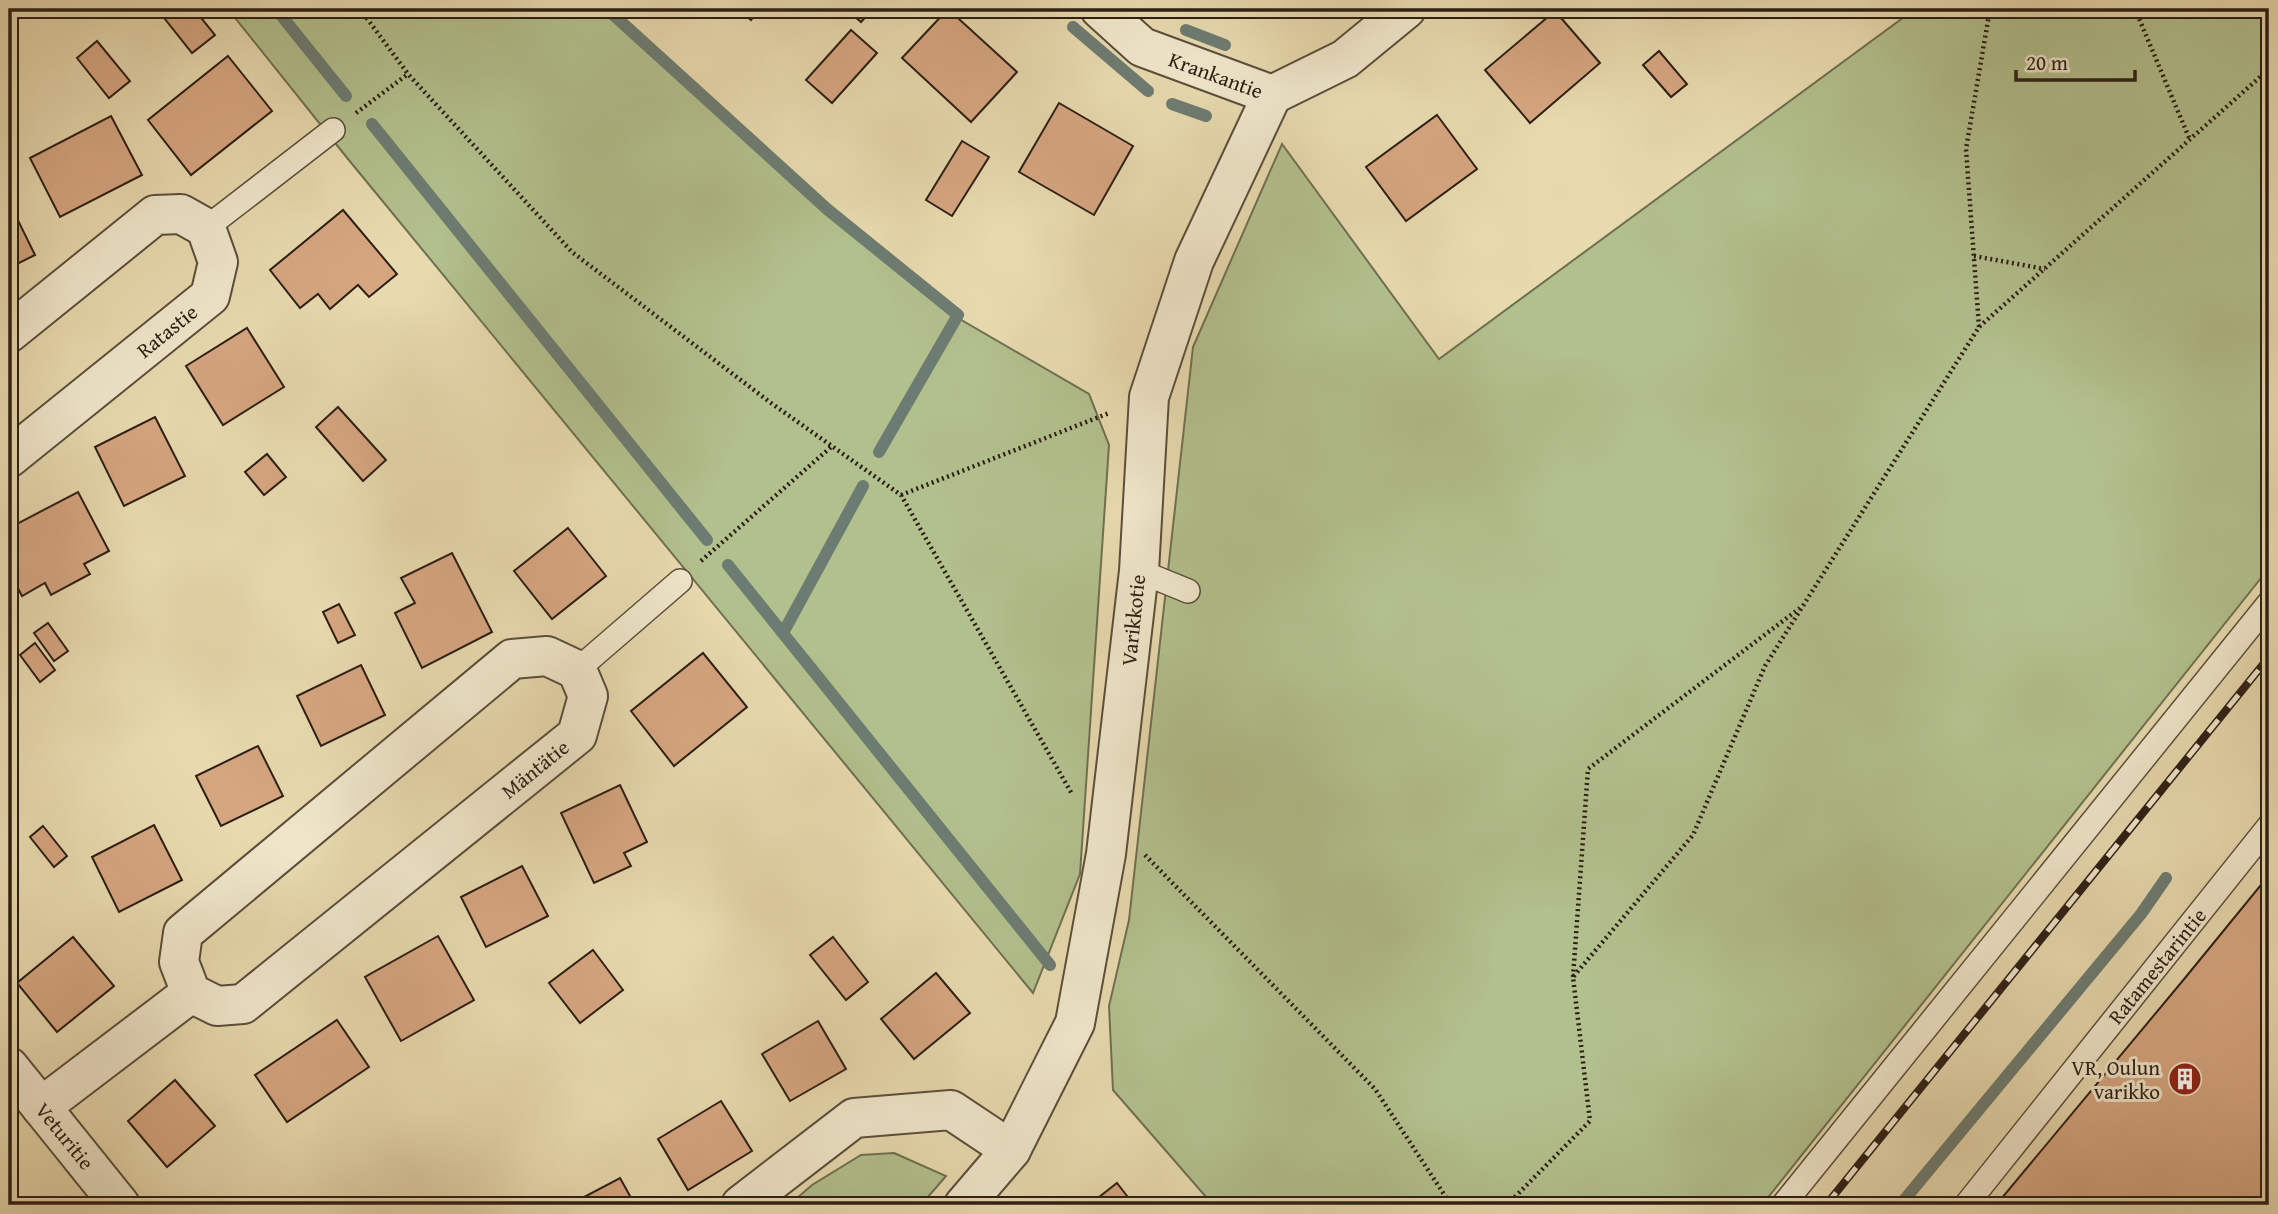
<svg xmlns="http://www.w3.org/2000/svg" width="2278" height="1214" font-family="'Gentium Book Plus',serif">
  <rect width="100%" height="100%" fill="#e8daaf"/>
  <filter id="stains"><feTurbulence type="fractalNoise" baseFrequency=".00286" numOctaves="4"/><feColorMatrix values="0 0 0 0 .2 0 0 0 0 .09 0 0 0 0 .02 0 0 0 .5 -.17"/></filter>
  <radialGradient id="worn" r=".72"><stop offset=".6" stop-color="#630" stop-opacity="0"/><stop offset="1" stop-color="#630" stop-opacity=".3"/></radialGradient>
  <g fill="#b2c08d" stroke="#6f7051" stroke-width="2">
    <polygon points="228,9 603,9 958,318 1089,394 1109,445 1080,874 1033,993 348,159"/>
    <polygon points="1915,9 2269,9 2269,568 1762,1205 1213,1205 1113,1090 1109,1006 1129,920 1193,347 1282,144 1439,359"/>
    <polygon points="894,1153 946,1176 921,1205 789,1205 812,1185 861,1155"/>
  </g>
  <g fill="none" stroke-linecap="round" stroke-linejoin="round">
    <g stroke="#6d7c72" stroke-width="12">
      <polyline points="276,9 346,96"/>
      <polyline points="607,9 827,209 958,315 879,452"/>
      <polyline points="1145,9 1150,12"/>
      <polyline points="1073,27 1148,91"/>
      <polyline points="1186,30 1225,45"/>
      <polyline points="1172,104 1206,116"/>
      <polyline points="372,124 707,540"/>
      <polyline points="728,565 1050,965"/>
      <polyline points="783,633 863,486"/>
      <polyline points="1900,1205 2141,914 2166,878"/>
    </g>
  </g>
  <g fill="#d6a681" stroke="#2c1f15" stroke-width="2">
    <polygon points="157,9 194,9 215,35 192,53"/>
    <polygon points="738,9 760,9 751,20"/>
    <polygon points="846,9 873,9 861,22"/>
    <polygon points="948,9 1017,72 971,122 902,58"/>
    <polygon points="1760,9 1777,9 1768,17"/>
    <polygon points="1807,9 1822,9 1814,16"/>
    <polygon points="1555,11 1600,63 1530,123 1485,70"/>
    <polygon points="851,30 877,53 832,103 806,80"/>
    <polygon points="97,41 130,81 109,98 77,58"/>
    <polygon points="1659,51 1687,84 1671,97 1643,65"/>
    <polygon points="228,56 272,111 191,175 148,120"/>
    <polygon points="1059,103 1133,146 1094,215 1019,172"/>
    <polygon points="1437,115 1477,169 1406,221 1366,167"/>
    <polygon points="111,116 142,175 60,217 30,158"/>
    <polygon points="962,141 989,157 952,216 926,200"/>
    <polygon points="9,202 35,255 9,268"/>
    <polygon points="343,210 397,274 369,297 358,285 330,309 318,294 300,308 270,270"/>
    <polygon points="247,328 284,387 223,425 186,366"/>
    <polygon points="338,407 386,460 363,481 316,427"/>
    <polygon points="155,417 185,476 124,506 95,447"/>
    <polygon points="267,454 286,477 264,495 245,472"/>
    <polygon points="78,492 109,551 84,564 90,574 51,595 45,583 22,596 9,571 9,528"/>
    <polygon points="568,528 606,576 552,619 514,571"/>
    <polygon points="452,553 492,632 422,668 395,613 415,603 401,578"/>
    <polygon points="339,604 355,635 338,643 323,612"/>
    <polygon points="48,623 68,651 54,661 34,633"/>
    <polygon points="35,643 55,670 40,682 20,655"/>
    <polygon points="703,653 747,707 674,766 631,711"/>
    <polygon points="361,665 385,715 321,746 297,696"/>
    <polygon points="258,746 283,796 221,826 196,776"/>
    <polygon points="620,785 647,842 624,853 631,866 594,883 561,813"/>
    <polygon points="154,825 182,880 119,912 92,857"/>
    <polygon points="43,826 67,856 54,867 30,837"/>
    <polygon points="522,866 548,916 486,947 461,897"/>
    <polygon points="2269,875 2269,1205 1996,1205 2185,978"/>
    <polygon points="438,936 474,1000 401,1041 365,977"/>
    <polygon points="73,937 114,986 57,1032 17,983"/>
    <polygon points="833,937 868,982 846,1000 810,955"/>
    <polygon points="593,950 623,990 580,1023 549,983"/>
    <polygon points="936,973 970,1013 914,1059 881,1019"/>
    <polygon points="337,1020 369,1067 287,1122 255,1075"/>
    <polygon points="818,1021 846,1069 790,1101 762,1054"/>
    <polygon points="175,1080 215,1126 167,1167 128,1121"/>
    <polygon points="721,1101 752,1151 688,1190 658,1139"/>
    <polygon points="620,1178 635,1205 569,1205"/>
    <polygon points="1117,1183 1134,1205 1089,1205"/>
  </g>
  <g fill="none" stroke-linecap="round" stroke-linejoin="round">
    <defs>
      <g id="service">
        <polyline points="206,228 333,130"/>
        <polyline points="1139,571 1188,591"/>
        <polyline points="577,670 680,581"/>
        <polyline points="1783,1205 2269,603"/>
        <polyline points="1966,1205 2269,826"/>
      </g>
      <g id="minor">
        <polyline points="1100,9 1142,47 1272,95 1345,59 1406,9"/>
        <polyline points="9,333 155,215 181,214 206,228 218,262 210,296 9,458"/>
        <polyline points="9,1067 120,1205"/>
        <polyline points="41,1107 191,993 179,962 183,933 512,659 547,656 577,670 588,696 577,735 243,1004 217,1006 191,993"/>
        <polyline points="741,1205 854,1118 951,1110 1011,1150"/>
        <polyline points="964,1205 1011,1150 1075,1023 1106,854 1139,571 1149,397 1194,261 1272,95"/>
      </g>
    </defs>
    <use href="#service" stroke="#5b4e3c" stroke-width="26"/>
    <use href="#minor" stroke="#5b4e3c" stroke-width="42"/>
    <g stroke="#2c1f15" stroke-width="4.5" stroke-dasharray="2 3.5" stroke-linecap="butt">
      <polyline points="360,9 408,74 572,252 771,403 901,495 1072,794"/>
      <polyline points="2135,9 2190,140"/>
      <polyline points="356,113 408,74"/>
      <polyline points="1974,256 2045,269"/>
      <polyline points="1979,327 1966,149 1990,9"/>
      <polyline points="901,495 1109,413"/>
      <polyline points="701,561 831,447"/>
      <polyline points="1145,855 1375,1089 1451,1205"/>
      <polyline points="1573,977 1588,769 1800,608"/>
      <polyline points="1507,1205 1590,1121 1573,977 1693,835 1765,666 1979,327 2269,69"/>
    </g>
    <use href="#service" stroke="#f0e7cb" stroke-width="23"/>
    <use href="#minor" stroke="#f0e7cb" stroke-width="38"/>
    <defs>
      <polyline id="rail" points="1826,1205 2269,657"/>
    </defs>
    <use href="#rail" stroke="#2c1f15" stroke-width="8"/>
    <use href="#rail" stroke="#f0e7cb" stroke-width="5" stroke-dasharray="16" stroke-linecap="butt"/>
  </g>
  <defs>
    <symbol id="building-disc" viewBox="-11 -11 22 22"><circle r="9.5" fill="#8f2418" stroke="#f0e7cb"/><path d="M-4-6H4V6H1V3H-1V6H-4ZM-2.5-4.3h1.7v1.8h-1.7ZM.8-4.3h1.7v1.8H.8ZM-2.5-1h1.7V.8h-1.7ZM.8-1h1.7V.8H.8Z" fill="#fff"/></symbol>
  </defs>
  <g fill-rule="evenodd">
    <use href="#building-disc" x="2166" y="1060" width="38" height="38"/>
  </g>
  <g text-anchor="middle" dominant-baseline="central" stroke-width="6" stroke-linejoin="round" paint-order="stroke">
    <g font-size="21" fill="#2c1f15" stroke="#f0e7cb">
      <text transform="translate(1216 75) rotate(20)">Krankantie</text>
      <text transform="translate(167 331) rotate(-39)">Ratastie</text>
      <text transform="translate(1133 620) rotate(-84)">Varikkotie</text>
      <text transform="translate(535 769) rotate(-39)">Mäntätie</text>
      <text transform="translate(2157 966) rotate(-51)">Ratamestarintie</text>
      <text transform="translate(65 1136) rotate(51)">Veturitie</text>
    </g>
    <g font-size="21" fill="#2c1f15" stroke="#f0e7cb" text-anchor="end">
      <text x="2160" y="1067">VR, Oulun<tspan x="2160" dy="24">varikko</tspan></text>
    </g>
  </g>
  <rect width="2278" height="1214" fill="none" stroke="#e8daaf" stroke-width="35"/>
  <rect x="10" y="10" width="2257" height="1193" fill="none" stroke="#2c1f15" stroke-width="3.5"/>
  <rect x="18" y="18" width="2243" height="1179" fill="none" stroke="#2c1f15" stroke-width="2"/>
  <path d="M2016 70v10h119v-10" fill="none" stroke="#2c1f15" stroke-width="3.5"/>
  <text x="2026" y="70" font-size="21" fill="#2c1f15" stroke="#f0e7cb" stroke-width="5" paint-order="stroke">20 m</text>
  <rect width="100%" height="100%" filter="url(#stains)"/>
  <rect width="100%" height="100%" fill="url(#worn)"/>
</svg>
